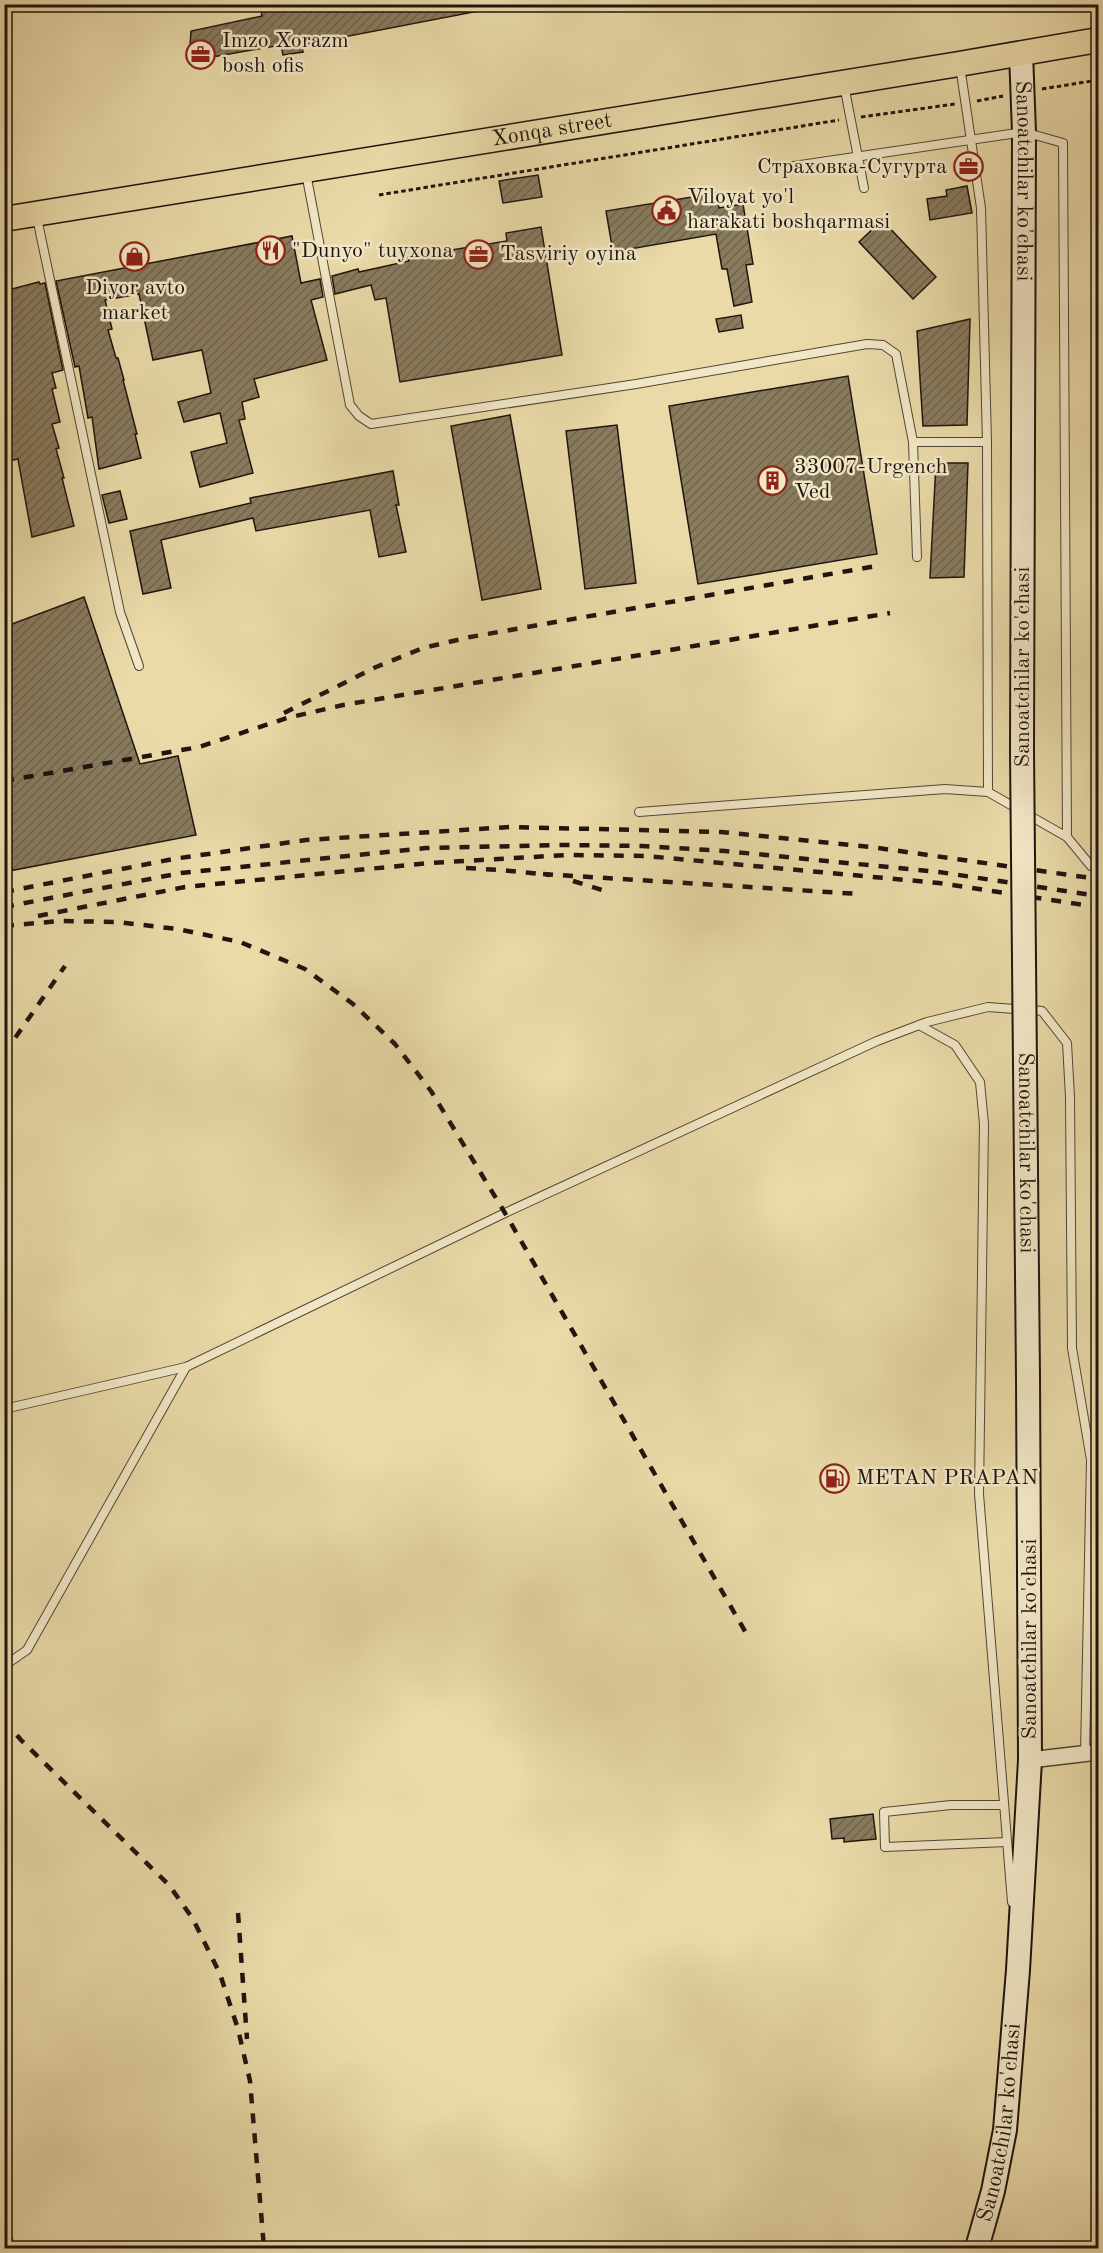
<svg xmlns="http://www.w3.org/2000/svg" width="1103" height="2253" font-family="'Old Standard TT',serif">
  <defs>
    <pattern id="building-hatch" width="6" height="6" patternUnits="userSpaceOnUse" patternTransform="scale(1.5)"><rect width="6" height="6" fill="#887b5e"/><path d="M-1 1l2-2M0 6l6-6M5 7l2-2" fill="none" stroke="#6f644c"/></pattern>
  </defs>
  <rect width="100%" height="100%" fill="#e9daa8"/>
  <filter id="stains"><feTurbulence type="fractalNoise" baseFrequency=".00333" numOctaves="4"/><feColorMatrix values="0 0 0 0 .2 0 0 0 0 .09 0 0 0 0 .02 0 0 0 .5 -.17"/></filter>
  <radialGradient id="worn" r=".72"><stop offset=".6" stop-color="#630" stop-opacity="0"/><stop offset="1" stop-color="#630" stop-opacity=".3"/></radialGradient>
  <g fill="url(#building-hatch)" stroke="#1f140e" stroke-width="1.5">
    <polygon points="260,4 478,4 479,11 302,45 303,52 283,55 281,45 189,61 191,31 262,16"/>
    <polygon points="538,175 542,197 503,203 499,181"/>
    <polygon points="967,186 972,213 930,220 927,199 947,196 946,190"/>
    <polygon points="716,193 719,208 743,204 753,264 746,265 752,302 734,306 727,269 722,269 716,234 613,252 606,211"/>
    <polygon points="882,220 936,277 913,299 859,242"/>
    <polygon points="541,227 562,355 400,382 386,298 375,300 371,285 335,294 332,276 358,269 359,272 409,261 408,257 507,241 506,233"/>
    <polygon points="292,236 301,283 320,279 323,297 311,300 327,360 254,379 259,397 242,402 245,419 239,420 253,473 200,487 191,452 227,443 220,413 184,422 178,402 211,393 202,350 153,360 139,294 105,300 112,329 108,330 116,358 118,358 124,380 123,380 137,434 135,434 141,458 99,469 92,417 88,418 79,366 75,367 56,281"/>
    <polygon points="39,282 40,284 45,283 63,370 52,373 56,388 52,389 60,422 52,424 59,448 56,449 64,478 62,478 74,526 32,537 18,459 4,462 4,347 8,346 4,332 4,291"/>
    <polygon points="741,315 743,328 719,332 716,319"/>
    <polygon points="970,319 967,425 923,426 917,331"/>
    <polygon points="848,376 877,554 698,584 669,406"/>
    <polygon points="510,415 541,589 482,600 451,426"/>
    <polygon points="617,425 636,583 585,589 566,431"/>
    <polygon points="936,463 968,463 964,577 930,578"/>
    <polygon points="393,471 399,505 396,505 406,552 379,557 370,510 256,531 253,518 161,540 171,588 143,594 130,531 251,503 250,498"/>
    <polygon points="120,491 127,519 109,523 102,495"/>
    <polygon points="84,597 140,764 178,756 196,835 4,872 4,627"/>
    <polygon points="873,1814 876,1839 844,1842 844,1838 832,1839 830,1819"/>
  </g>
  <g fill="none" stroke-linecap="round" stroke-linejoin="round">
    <defs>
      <g id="lane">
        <polyline points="844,85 864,188"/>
        <polyline points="787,167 1024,132 1063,143 1067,837 1091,866 1098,867"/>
        <polyline points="306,173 350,405 359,416 371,424 636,384 867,344 883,345 896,354 913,442 917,557"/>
        <polyline points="37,218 120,612 139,666"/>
        <polyline points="913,442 987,442"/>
        <polyline points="988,792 1067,837"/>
        <polyline points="639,812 945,789 988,792 987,442 981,208 960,66"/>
        <polyline points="919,1025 955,1045 980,1082 984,1124 979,1494 1012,1902"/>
        <polyline points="4,1409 186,1367 505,1213 877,1041 927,1022 988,1007 1042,1011 1067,1043 1070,1097 1072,1348 1091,1460 1085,1754"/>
        <polyline points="4,1666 27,1650 186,1367"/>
        <polyline points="1004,1805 951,1805 884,1812 885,1847 1007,1842"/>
        <polyline points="4,2232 12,2248"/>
      </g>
      <polyline id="street" points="1030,1760 1098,1752"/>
      <g id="secondary">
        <path id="s1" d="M1021 53 1024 132 1022 751"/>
        <path id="s2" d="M977 2248 993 2191 1005 2130 1018 1970 1030 1760 1028 1378"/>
      </g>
      <g id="primary">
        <path id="s3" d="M4 219 959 64 1098 40"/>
      </g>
    </defs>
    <use href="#lane" stroke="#524634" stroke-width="10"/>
    <use href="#street" stroke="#524634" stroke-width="18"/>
    <use href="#secondary" stroke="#1f140e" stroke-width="26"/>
    <use href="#primary" stroke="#1f140e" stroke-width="27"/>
    <g stroke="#1f140e" stroke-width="3" stroke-dasharray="4.5 3" stroke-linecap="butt">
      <polyline points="1042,89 1098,80"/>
      <polyline points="977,101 1003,96"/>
      <polyline points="861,117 955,104"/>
      <polyline points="379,195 839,120"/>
    </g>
    <use href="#lane" stroke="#f1e7c6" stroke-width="8"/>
    <use href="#street" stroke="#f1e7c6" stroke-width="15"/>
    <use href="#secondary" stroke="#f1e7c6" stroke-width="22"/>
    <use href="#primary" stroke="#e9daa8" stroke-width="24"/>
    <g stroke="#1f140e" stroke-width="4.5" stroke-dasharray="10 10" stroke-linecap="butt">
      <polyline points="284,713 376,667 423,648 470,637 882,565"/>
      <polyline points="4,781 199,747 287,718 343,705 890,613"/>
      <polyline points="466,868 501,870 550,875"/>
      <polyline points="543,874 860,894"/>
      <polyline points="573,881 602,890"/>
      <polyline points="4,892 173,859 306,840 510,827 721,832 871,847 1098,879"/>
      <polyline points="4,907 181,873 426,848 563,845 642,846 725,851 939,872 1098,896"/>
      <polyline points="38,916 185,887 429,863 567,855 646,856 939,883 1098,907"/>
      <polyline points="4,926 60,921 117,922 177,929 240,942 305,969 353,1004 395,1044 431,1091 505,1213 750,1640"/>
      <polyline points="4,1054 65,966"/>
      <polyline points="4,1720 21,1740 169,1885 193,1919 220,1974 238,2029 250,2081 264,2248"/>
      <polyline points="238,1913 247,2039"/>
    </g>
    <defs>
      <g id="secondary-bridge">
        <path id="s4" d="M1022 751 1028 1378"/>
      </g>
    </defs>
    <use href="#secondary-bridge" stroke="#1f140e" stroke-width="26" stroke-linecap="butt"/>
    <use href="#secondary-bridge" stroke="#f1e7c6" stroke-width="22"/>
  </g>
  <defs>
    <symbol id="office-ring" viewBox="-11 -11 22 22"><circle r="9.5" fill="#f1e7c6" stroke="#8f2418" stroke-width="1.5"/><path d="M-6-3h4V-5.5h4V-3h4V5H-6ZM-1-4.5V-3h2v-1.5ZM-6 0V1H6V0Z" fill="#8f2418"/></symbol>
    <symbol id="civic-ring" viewBox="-11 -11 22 22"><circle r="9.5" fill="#f1e7c6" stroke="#8f2418" stroke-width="1.5"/><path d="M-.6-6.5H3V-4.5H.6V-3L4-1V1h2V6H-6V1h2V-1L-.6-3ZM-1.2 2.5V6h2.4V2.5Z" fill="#8f2418"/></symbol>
    <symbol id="restaurant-ring" viewBox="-11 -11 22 22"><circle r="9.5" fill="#f1e7c6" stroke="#8f2418" stroke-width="1.5"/><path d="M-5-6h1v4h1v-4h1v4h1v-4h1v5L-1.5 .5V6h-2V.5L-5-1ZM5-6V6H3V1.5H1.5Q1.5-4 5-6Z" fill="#8f2418"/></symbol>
    <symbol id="shop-ring" viewBox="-11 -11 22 22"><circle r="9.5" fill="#f1e7c6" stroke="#8f2418" stroke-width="1.5"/><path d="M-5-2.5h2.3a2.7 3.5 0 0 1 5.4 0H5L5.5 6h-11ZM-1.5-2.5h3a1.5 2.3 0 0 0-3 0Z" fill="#8f2418"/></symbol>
    <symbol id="building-ring" viewBox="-11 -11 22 22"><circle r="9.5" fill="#f1e7c6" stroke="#8f2418" stroke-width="1.5"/><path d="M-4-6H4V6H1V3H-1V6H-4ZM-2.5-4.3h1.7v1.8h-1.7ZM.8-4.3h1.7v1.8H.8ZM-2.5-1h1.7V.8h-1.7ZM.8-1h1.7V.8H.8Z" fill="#8f2418"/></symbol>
    <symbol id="fuel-ring" viewBox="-11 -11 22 22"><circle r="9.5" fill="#f1e7c6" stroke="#8f2418" stroke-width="1.5"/><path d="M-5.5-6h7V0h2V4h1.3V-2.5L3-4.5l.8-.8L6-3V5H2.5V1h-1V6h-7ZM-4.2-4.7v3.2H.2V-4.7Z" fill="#8f2418"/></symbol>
  </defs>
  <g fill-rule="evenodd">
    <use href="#office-ring" x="184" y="38" width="33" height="33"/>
    <use href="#office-ring" x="952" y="150" width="33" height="33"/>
    <use href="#civic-ring" x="650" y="194" width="33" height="33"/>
    <use href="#restaurant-ring" x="254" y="234" width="33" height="33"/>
    <use href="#office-ring" x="462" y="238" width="33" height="33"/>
    <use href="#shop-ring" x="118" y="240" width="33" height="33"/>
    <use href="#building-ring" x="756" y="464" width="33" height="33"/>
    <use href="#fuel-ring" x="818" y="1462" width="33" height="33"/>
  </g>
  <g text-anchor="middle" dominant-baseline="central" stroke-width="5" stroke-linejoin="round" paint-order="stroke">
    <g font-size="22" fill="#1f140e" stroke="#f1e7c6" text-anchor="start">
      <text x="222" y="41">Imzo Xorazm<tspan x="222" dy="25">bosh ofis</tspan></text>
      <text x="947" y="167" text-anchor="end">Страховка-Сугурта</text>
      <text x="687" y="197">Viloyat yo'l<tspan x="687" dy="25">harakati boshqarmasi</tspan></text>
      <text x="292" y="251">"Dunyo" tuyxona</text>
      <text x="500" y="254">Tasviriy oyina</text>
      <text x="135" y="288" text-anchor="middle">Diyor avto<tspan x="135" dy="25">market</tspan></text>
      <text x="794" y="467">33007-Urgench<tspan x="794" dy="25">Ved</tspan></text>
      <text x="856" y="1478">METAN PRAPAN</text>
    </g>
    <g font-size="22" fill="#1f140e" stroke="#f1e7c6">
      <text stroke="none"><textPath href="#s3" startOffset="555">Xonqa street</textPath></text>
      <text stroke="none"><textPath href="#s1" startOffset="128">Sanoatchilar ko'chasi</textPath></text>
      <text transform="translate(1023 667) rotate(-90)">Sanoatchilar ko'chasi</text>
      <text stroke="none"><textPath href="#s4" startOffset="402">Sanoatchilar ko'chasi</textPath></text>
      <text transform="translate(1030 1639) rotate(-90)">Sanoatchilar ko'chasi</text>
      <text stroke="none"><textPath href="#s2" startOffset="128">Sanoatchilar ko'chasi</textPath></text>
    </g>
  </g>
  <rect width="1103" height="2253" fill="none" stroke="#e9daa8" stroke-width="24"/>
  <rect x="6" y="6" width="1091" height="2241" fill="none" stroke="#1f140e" stroke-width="3"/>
  <rect x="12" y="12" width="1079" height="2229" fill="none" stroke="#1f140e" stroke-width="1.5"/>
  <rect width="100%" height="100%" filter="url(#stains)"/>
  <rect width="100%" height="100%" fill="url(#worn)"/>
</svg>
